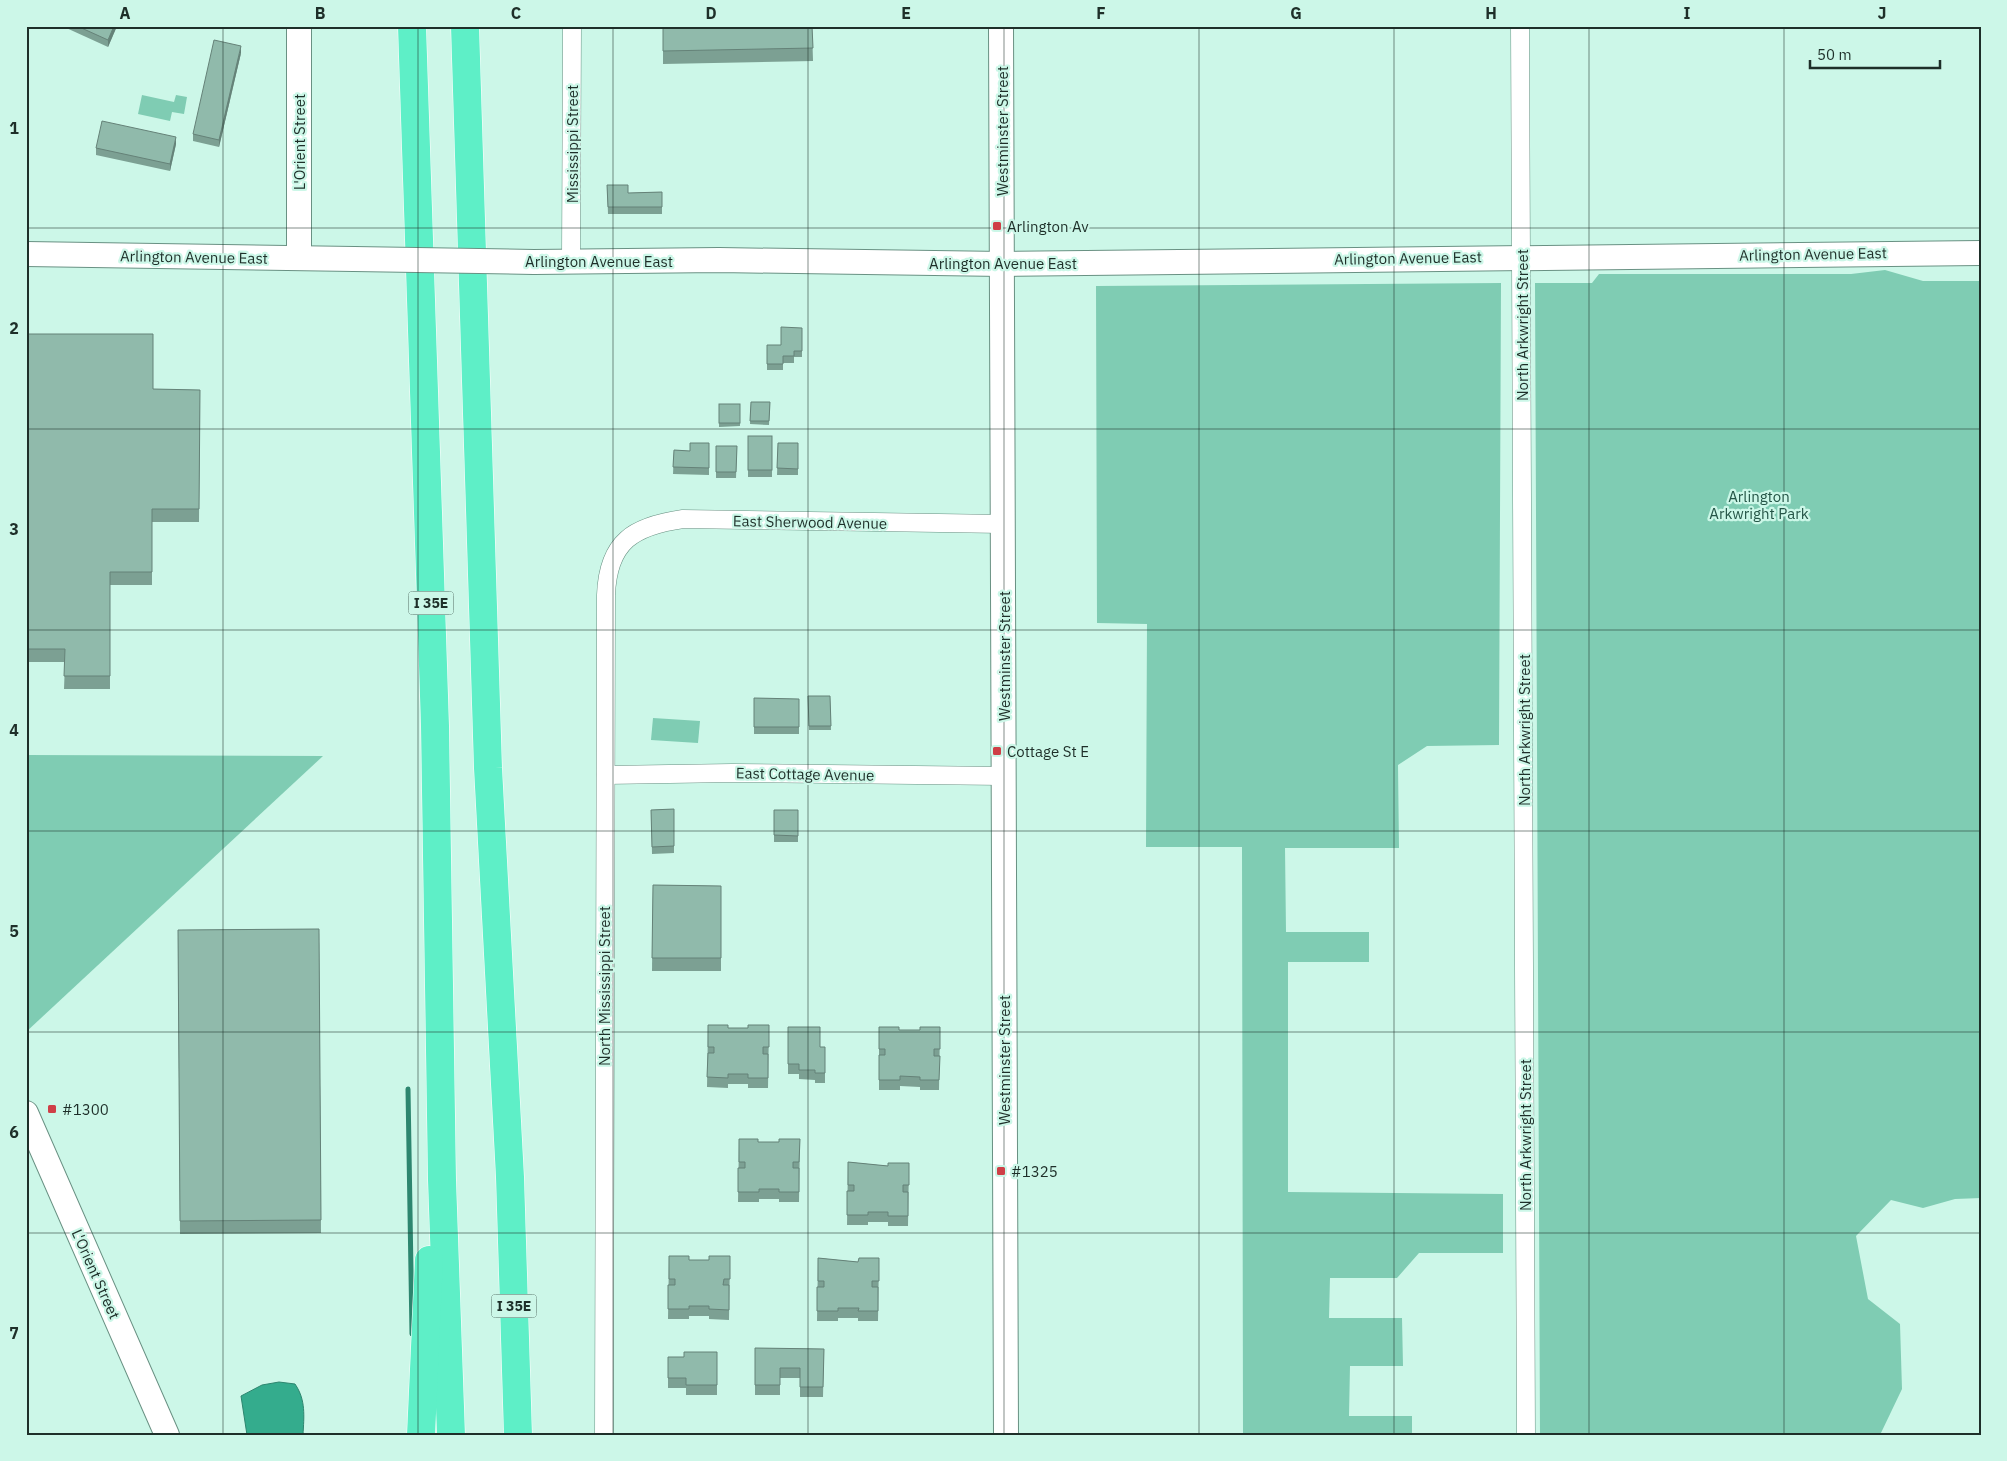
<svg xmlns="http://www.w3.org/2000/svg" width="2007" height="1461" font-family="'IBM Plex Sans',sans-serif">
  <rect width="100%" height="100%" fill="#ccf7e8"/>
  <g fill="#7fccb3">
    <polygon points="142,95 174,102 176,95 187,97 184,114 172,112 170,121 138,114"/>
    <polygon points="1885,270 1923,281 1981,281 1981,1198 1955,1199 1923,1208 1891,1200 1856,1236 1868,1299 1900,1324 1902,1389 1880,1435 1540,1435 1535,283 1592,283 1599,274 1851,274"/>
    <polygon points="1501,283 1499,745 1427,746 1398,765 1399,848 1285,848 1286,932 1369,932 1369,962 1288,962 1288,1192 1503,1194 1503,1253 1419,1253 1397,1278 1330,1278 1329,1318 1402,1318 1403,1366 1350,1366 1349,1416 1412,1416 1412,1435 1243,1435 1242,847 1146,847 1147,624 1097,623 1096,286"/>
    <polygon points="653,718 700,721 698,743 651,740"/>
    <polygon points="26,755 323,756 26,1032"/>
  </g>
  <path fill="#34ac8d" stroke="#2d866f" d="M279 1382 295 1384C306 1400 304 1416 303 1435H247L241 1396 262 1385Z"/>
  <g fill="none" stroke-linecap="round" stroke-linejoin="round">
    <polyline stroke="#2d866f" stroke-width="5" points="408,1089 412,1334"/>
    <defs>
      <g id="street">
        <polyline points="1520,26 1526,1435"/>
        <polyline points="571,262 572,26"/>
        <polyline points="606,775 732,773 1003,776"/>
        <path d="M604 1435 606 595C608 541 634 526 683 519L1003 524"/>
      </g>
      <g id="secondary">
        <polyline points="1001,26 1006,1435"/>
        <polyline points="26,254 354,259"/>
        <polyline points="299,258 299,26"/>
        <polyline points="534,262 719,260 1003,264 1981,253"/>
        <polyline points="26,1113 167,1435"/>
      </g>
      <g id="highway">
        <polyline points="412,26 435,726 442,1180 451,1435"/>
        <polyline points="465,26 488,768 510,1177 518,1435"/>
        <polyline points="421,1435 429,1260"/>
      </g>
    </defs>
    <use href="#street" stroke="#699183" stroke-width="19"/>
    <use href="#secondary" stroke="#699183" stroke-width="26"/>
    <use href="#highway" stroke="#fff" stroke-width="29"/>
    <use href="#street" stroke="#fff" stroke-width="18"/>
    <use href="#secondary" stroke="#fff" stroke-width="24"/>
    <use href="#highway" stroke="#5eefc7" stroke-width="28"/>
    <defs>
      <polyline id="secondary-bridge" points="354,259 534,262"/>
    </defs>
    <use href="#secondary-bridge" stroke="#699183" stroke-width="26" stroke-linecap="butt"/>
    <use href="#secondary-bridge" stroke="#fff" stroke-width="24"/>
  </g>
  <g fill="#7ca093">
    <polygon points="62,26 117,26 108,47"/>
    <polygon points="663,26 812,26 813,61 663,64"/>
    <polygon points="241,53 219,147 193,141 193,134"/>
    <polygon points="176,144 170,171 96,155 96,148"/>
    <polygon points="607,185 628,193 662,192 662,214 608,214"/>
    <polygon points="802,328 802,357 794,357 794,363 783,363 783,370 767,370 767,345 781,345"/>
    <polygon points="26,334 153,389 200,390 199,522 152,522 152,585 110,585 110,689 64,689 65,662 26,662"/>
    <polygon points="751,402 770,402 769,425 750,424"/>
    <polygon points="719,404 740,404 740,426 719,427"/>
    <rect x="748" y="436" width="24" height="41"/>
    <polygon points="709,443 709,475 673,474 674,450 690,451"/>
    <polygon points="778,443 798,443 798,475 777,475"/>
    <polygon points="716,446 737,446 736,478 716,478"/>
    <polygon points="808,696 830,696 831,730 809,730"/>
    <polygon points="754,698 799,699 799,734 754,734"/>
    <polygon points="674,809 674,853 652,854 651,810"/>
    <rect x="774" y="810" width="24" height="32"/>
    <polygon points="653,885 721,886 721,971 652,971"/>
    <polygon points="319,929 321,1233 180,1234 178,930"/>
    <polygon points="708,1025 728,1028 748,1028 769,1025 768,1088 748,1088 748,1084 728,1084 728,1088 707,1087"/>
    <polygon points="788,1027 820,1047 825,1047 825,1083 815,1083 815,1080 799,1079 799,1074 788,1074"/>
    <polygon points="879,1027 899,1030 920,1030 940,1027 939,1090 920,1090 920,1087 900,1086 900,1090 879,1090"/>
    <polygon points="739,1139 758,1142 779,1142 800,1139 799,1202 779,1202 779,1199 759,1199 759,1202 738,1202"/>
    <polygon points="848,1162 888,1166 909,1163 908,1226 888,1226 888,1222 868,1222 868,1225 847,1225"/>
    <polygon points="669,1256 689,1260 709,1260 730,1256 729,1320 709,1319 709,1316 689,1316 689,1319 668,1319"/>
    <polygon points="818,1258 858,1262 879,1258 878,1321 858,1321 858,1318 838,1318 838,1321 817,1321"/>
    <polygon points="755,1348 824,1349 823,1397 800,1397 800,1378 780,1378 780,1395 755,1395"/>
    <polygon points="717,1352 717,1395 686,1395 686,1388 668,1388 668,1357 684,1357"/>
  </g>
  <g fill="#658278">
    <polygon points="114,26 117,26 108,47 108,40"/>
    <polygon points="241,46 241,53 219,147 219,140"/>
    <polygon points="176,137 176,144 170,171 170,164"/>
  </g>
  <g fill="#90baab" stroke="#658278">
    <polygon points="77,26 114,26 108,40"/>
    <polygon points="663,26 812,26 813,48 663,51"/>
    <polygon points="214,40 241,46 219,140 193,134"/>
    <polygon points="102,121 176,137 170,164 96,148"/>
    <polygon points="607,185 628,185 628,193 662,192 662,207 608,207"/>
    <polygon points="781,327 802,328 802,351 794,351 794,356 783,356 783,364 767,364 767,345 781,345"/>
    <polygon points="26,334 153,334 153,389 200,390 199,509 152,509 152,572 110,572 110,676 64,676 65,649 26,649"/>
    <polygon points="751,402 770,402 769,421 750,421"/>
    <rect x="719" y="404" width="21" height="19"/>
    <rect x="748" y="436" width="24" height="34"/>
    <polygon points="690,443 709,443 709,468 673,467 674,450 690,451"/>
    <polygon points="778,443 798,443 798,469 777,468"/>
    <polygon points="716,446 737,446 736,472 716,472"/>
    <polygon points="808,696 830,696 831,726 809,726"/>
    <polygon points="754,698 799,699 799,727 754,727"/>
    <polygon points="674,809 674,846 652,847 651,810"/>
    <polygon points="774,810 798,810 798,836 774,835"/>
    <polygon points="653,885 721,886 721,958 652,958"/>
    <polygon points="319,929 321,1220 180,1221 178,930"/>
    <polygon points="708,1025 728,1025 728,1028 748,1028 748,1025 769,1025 769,1047 763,1047 763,1054 768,1054 768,1078 748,1078 748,1074 728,1074 728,1078 707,1077 708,1053 714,1053 714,1047 708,1047"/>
    <polygon points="788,1027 820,1027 820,1047 825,1047 825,1073 815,1073 815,1070 799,1070 799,1064 788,1064"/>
    <polygon points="879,1027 899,1027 899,1030 920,1030 920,1027 940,1027 940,1049 934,1049 934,1056 940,1056 939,1080 920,1080 920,1077 900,1076 900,1080 879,1080 879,1055 885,1055 885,1049 879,1049"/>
    <polygon points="739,1139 758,1139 758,1142 779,1142 779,1139 800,1139 799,1162 793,1162 793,1168 799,1168 799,1192 779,1192 779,1189 759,1189 759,1192 738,1192 738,1168 745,1168 745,1162 739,1162"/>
    <polygon points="848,1162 888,1166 888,1163 909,1163 909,1185 903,1185 903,1192 908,1192 908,1216 888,1216 888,1212 868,1212 868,1215 847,1215 847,1191 854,1191 854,1185 848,1185"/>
    <polygon points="669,1256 689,1256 689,1260 709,1260 709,1256 730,1256 730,1279 724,1279 723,1285 729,1285 729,1310 709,1309 709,1306 689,1306 689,1309 668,1309 668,1285 675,1285 675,1279 669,1279"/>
    <polygon points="818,1258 858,1262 859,1258 879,1258 879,1281 872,1281 872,1287 878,1287 878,1311 858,1311 859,1308 838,1308 838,1311 817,1311 817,1287 824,1287 824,1281 818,1281"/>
    <polygon points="755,1348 824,1349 823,1387 800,1387 800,1368 780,1368 780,1385 755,1385"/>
    <polygon points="684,1352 717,1352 717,1385 686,1385 686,1378 668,1378 668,1357 684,1357"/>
  </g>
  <path fill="none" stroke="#1e2f29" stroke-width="1" stroke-opacity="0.55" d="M223 26V1435M418 26V1435M613 26V1435M808 26V1435M1004 26V1435M1199 26V1435M1394 26V1435M1589 26V1435M1784 26V1435M26 228H1981M26 429H1981M26 630H1981M26 831H1981M26 1032H1981M26 1233H1981"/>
  <g fill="#cf3f47" stroke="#ccf7e8" stroke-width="2">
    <rect x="992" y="221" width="10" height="10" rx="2.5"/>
    <rect x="992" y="746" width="10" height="10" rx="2.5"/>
    <rect x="47" y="1104" width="10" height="10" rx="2.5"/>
    <rect x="996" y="1166" width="10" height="10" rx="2.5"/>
  </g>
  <g text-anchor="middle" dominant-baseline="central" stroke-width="4.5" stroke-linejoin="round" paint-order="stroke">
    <g fill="#ccf7e8" stroke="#526b62" stroke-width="1">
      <rect x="408.5" y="591.5" width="45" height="23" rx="4"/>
      <rect x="491.5" y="1294.5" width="45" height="23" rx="4"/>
    </g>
    <g font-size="14" font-weight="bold" fill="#1e2f29">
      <text x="431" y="603">I 35E</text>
      <text x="514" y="1306">I 35E</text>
    </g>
    <g font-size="15" fill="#1e2f29" stroke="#ccf7e8">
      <text transform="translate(1002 131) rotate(-90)">Westminster Street</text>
      <text transform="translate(299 142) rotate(-90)">L'Orient Street</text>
      <text transform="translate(572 144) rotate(-90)">Mississippi Street</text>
      <text transform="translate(1813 254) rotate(-1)">Arlington Avenue East</text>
      <text transform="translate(194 257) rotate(1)">Arlington Avenue East</text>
      <text transform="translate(1408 258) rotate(-1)">Arlington Avenue East</text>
      <text x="599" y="261">Arlington Avenue East</text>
      <text x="1003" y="263">Arlington Avenue East</text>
      <text transform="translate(1522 325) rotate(-90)">North Arkwright Street</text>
      <text transform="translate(810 522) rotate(1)">East Sherwood Avenue</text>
      <text transform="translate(1004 656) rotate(-90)">Westminster Street</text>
      <text transform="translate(1524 730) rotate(-90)">North Arkwright Street</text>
      <text transform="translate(805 774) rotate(1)">East Cottage Avenue</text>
      <text transform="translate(604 986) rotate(-90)">North Mississippi Street</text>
      <text transform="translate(1004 1060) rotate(-90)">Westminster Street</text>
      <text transform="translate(1525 1135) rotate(-90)">North Arkwright Street</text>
      <text transform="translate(96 1274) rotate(66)">L'Orient Street</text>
    </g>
    <g font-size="15" fill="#1e2f29" stroke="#ccf7e8" text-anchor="start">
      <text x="1007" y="226">Arlington Av</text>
      <text x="1007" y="751">Cottage St E</text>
      <text x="62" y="1109">#1300</text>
      <text x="1011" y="1171">#1325</text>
    </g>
    <g font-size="15" fill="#255547" stroke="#ccf7e8">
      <text x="1759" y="496">Arlington<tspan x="1759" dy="17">Arkwright Park</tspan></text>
    </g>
  </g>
  <rect width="2007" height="1461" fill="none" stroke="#ccf7e8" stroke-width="55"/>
  <path d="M1810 60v8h130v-8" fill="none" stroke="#1e2f29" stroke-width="2.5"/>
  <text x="1817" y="60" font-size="15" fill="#1e2f29" stroke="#ccf7e8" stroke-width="4" paint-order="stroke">50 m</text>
  <rect x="28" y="28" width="1952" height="1406" fill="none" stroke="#1e2f29" stroke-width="2"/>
  <g font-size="16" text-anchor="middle" font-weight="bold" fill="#1e2f29">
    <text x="125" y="19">A</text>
    <text x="320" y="19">B</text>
    <text x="516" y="19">C</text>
    <text x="711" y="19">D</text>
    <text x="906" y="19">E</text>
    <text x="1101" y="19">F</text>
    <text x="1296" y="19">G</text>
    <text x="1491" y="19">H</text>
    <text x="1687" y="19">I</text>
    <text x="1882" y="19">J</text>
    <text x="14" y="134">1</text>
    <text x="14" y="334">2</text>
    <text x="14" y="535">3</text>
    <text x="14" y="736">4</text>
    <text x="14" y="937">5</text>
    <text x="14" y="1138">6</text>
    <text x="14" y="1339">7</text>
  </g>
</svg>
